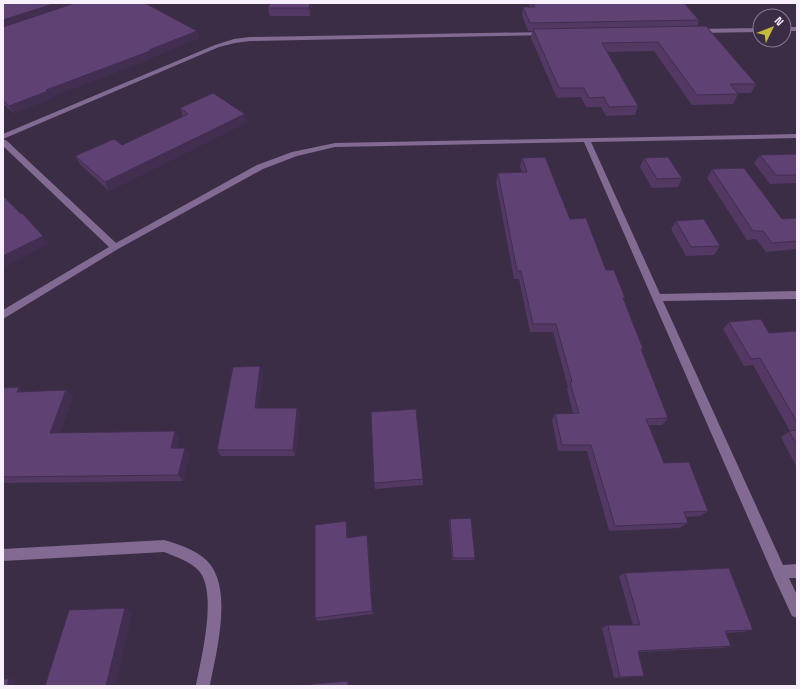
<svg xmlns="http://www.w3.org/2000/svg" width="800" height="689" font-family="'Space Grotesk',sans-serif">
  <rect width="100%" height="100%" fill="#3c2d46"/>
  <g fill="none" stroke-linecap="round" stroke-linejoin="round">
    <g fill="#826a92" fill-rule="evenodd">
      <rect x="784" y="27" width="13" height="4"/>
      <polygon points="760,28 760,32 698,33 695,31 698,29"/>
      <polygon points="546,32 549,34 548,35 250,41 235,43 219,47 3,139 3,134 215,45 234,39 250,37"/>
      <polygon points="797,134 797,138 591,142 660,294 797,291 797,299 663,301 783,565 797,564 797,578 789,578 797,595 797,618 792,616 774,577 584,142 335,147 297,156 263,169 118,249 3,319 3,310 109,247 3,146 3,140 6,140 116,243 257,165 292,152 335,143"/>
      <path d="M164 540C178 544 194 549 205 559 235 585 216 653 210 686H196C201 659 218 593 199 571 190 561 176 557 164 552L3 561V549Z"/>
    </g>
  </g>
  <g fill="#523863">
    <polygon points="3,3 197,31 199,38 153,57 153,58 51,97 52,98 14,113 3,104"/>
    <polygon points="312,3 310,16 270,16 268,8"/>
    <polygon points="528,3 684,3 699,20 697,26 756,84 751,93 737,93 738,94 733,104 692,105 654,51 607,52 638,106 635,115 606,116 601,107 586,107 581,97 557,98 531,38 532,31 528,31 522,15 523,7 530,7"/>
    <polygon points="180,108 247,122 109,191 80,164 75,156 122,145 183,117"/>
    <polygon points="797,154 797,183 770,184 754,163 760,155"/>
    <polygon points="522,158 570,219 625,298 624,300 643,349 641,351 668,418 662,425 649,425 664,463 708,511 700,516 686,517 688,523 680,528 609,531 587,451 558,451 552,420 555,414 573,413 567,389 568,387 553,332 530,332 519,279 514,279 496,182 498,173 522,172 520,166"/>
    <polygon points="644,158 682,178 678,187 652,188 640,167"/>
    <polygon points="712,169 782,219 797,218 797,249 766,252 756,239 747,240 707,178"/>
    <polygon points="676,221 720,246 714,255 686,256 671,229"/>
    <polygon points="729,322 769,333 797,331 797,468 781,437 790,431 753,365 744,366 723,329"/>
    <polygon points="263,373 258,408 297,408 300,414 295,456 221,456 217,450"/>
    <polygon points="3,388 25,392 66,390 73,397 60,433 180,438 177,448 185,448 190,454 183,481 3,483"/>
    <polygon points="423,479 423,485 375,489 374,483"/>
    <polygon points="450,519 475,558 474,560 452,560 449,521"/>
    <polygon points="348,527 348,538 368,540 373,614 318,621 315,618"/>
    <polygon points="625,573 753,630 743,632 726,633 731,646 722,648 638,652 644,676 637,677 614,678 602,628 608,625 633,625 619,576"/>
  </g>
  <g fill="#422e50">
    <polygon points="56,3 81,3 3,28 3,20"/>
    <polygon points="310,3 312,3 310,16 309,8"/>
    <polygon points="197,31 199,38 153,57 153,58 51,97 52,98 14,113 9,106 46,90"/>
    <polygon points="245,114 247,122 109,191 105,182"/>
    <polygon points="43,236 49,244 3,268 3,256"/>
    <polygon points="260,366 263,373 258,415 255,408"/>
    <polygon points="19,387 27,395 17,392"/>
    <polygon points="66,390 73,397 58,439 50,433"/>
    <polygon points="297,408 300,414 295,456 293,450"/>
    <polygon points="175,431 180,438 176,454 171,448"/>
    <polygon points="185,448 190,454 183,481 178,475"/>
    <polygon points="346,521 348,527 348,543 347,538"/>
    <polygon points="367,535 368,540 373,614 372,611"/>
    <polygon points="125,608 133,612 115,686 106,686"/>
    <polygon points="9,679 16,680 13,686 7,686"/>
    <polygon points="348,681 350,682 350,686 348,686"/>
  </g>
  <g fill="#5f4173" stroke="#422e50">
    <polygon points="3,3 56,3 3,20"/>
    <polygon points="75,3 145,3 197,31 149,50 150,51 46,90 48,91 9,106 3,100 3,27"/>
    <polygon points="270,3 310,3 309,8 268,8"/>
    <polygon points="533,3 684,3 699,20 530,23 523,7 535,7"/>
    <polygon points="706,26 756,84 730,84 738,94 697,95 658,42 602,43 638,106 609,107 604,97 589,98 584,88 559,88 533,29"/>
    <polygon points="213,93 245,114 105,182 75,156 114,139 122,145 188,114 180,108"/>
    <polygon points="797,154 797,175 776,175 760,155"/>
    <polygon points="545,157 570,219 586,218 606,270 614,270 625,298 623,298 643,349 641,349 668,418 646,419 664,463 689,462 708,511 684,512 688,523 615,526 591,445 562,445 555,414 579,413 570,382 572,382 556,324 533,324 521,271 517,271 498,173 527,172 522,158"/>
    <polygon points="668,157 682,178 657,179 644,158"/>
    <polygon points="744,168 782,219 797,218 797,241 772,243 763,231 753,231 712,169"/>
    <polygon points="3,196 21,214 22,213 43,236 3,256"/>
    <polygon points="704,219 720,246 691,247 676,221"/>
    <polygon points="761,319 769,333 797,331 797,422 760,358 751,359 729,322"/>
    <polygon points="260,366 255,408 297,408 293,450 217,450 233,367"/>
    <polygon points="19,387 17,392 66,390 50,433 175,431 171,448 185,448 178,475 3,477 3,388"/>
    <polygon points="416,409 423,479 374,483 371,412"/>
    <polygon points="797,430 797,445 789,431"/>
    <polygon points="471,518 475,558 453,558 450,519"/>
    <polygon points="346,521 347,538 367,535 372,611 315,618 315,525"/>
    <polygon points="729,568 753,630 725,631 731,646 638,651 644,676 620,677 608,625 640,625 625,573"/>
    <polygon points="125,608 106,686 45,686 69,610"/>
    <polygon points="3,679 9,679 7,686 3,686"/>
    <polygon points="348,681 348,686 290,686"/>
  </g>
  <rect width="800" height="689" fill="none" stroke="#f7eefe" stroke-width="8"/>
  <g transform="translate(772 28) rotate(47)"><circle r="19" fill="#3c2d46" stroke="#877a90"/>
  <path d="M0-3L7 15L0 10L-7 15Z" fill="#c7bb3c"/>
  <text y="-6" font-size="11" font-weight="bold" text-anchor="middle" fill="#f7eefe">N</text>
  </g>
</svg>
